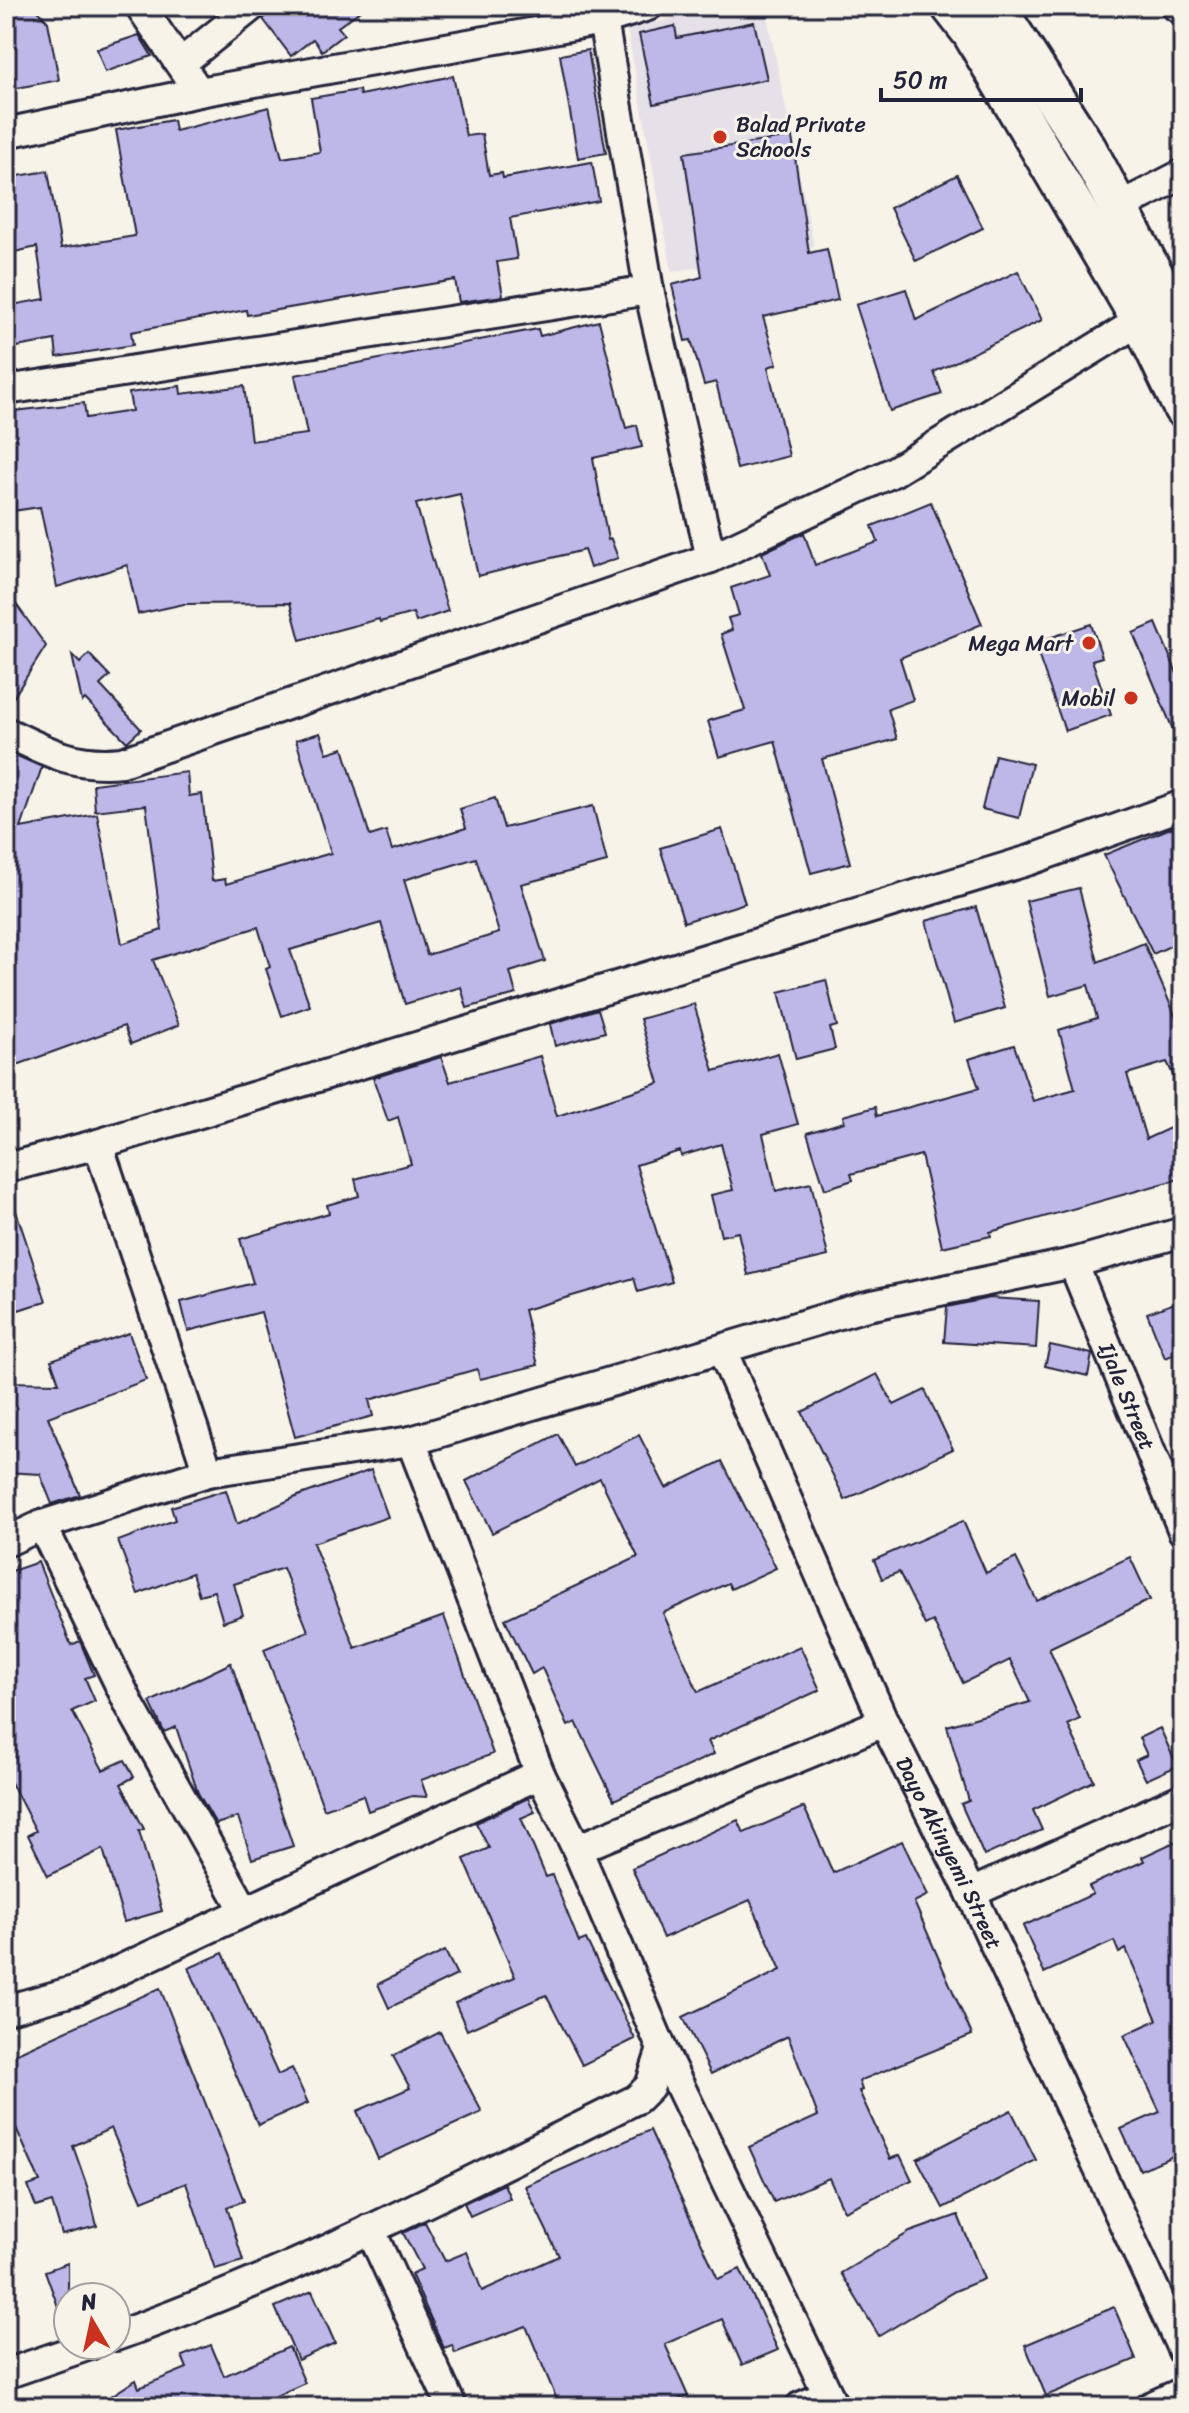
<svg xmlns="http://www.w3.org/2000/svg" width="1189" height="2413" font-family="Sriracha,sans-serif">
  <rect width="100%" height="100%" fill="#f7f3e8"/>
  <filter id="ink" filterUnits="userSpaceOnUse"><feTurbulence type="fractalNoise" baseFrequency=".0125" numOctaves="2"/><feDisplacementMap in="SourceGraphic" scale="16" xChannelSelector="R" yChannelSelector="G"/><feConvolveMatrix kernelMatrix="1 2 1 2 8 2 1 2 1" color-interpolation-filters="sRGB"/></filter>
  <g filter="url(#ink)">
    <polygon fill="#e6e1e8" points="734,6 765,6 814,246 672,272 627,28"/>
    <g fill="#beb8e9" stroke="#22223b" stroke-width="2" fill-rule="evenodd">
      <polygon points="6,6 34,6 48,22 59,80 6,90"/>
      <polygon points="278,6 367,6 338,27 344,34 322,51 313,39 291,56 263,19"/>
      <polygon points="754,22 767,79 654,104 639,34 675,26 677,38"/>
      <polygon points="139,35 152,56 105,72 97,49"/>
      <polygon points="588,50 606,153 578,158 560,55"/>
      <polygon points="453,76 466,136 482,134 489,175 502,173 503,178 592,162 599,201 510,218 517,259 497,262 503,296 459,302 455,280 247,315 246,310 131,332 133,345 57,357 55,340 6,349 6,306 45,299 37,247 6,254 6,178 48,171 61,248 135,236 116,130 173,120 175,131 269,107 282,158 320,152 311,98 359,90 360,95"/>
      <polygon points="792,137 809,253 827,249 838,300 763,317 777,364 768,367 789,456 737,469 716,382 704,385 691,340 685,341 672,285 702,277 684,153"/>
      <polygon points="957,175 983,228 916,261 890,208"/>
      <polygon points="1018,271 1042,320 934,372 942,394 890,411 856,305 906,289 916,320"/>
      <polygon points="599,321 626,428 637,425 642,447 593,458 608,540 611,539 618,558 590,568 584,550 478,576 460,494 416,504 448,611 416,622 413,613 380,622 379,619 300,640 290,603 184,604 138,614 127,565 57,587 40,507 6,512 6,412 84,403 86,418 132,411 129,393 180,386 181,394 244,386 251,441 307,434 295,375 538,329 540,336"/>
      <polygon points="931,502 982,624 900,658 913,700 888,709 897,739 822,759 850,863 811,873 775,741 719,757 708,721 745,710 721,634 732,630 728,618 739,615 731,588 770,575 762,553 804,533 815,565 878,542 872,526"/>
      <polygon points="6,590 46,646 6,709"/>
      <polygon points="1156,623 1183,688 1183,754 1133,633"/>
      <polygon points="1091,624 1102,657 1092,660 1111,715 1065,731 1034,643"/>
      <polygon points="89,654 110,676 100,685 141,729 127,742 85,699 82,702 72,655 80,663"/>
      <path d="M320 733 327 753 343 748 370 836 386 831 392 850 466 828 460 809 495 798 504 828 593 806 607 862 521 884 545 961 510 972 516 994 467 1008 461 987 405 1004 381 923 290 950 310 1006 282 1016 266 969 270 967 258 927 153 960 179 1025 131 1044 124 1026 6 1069V751L42 767 21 828 97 814 122 944 162 930 146 805 95 811 93 784 187 772 189 796 202 794 212 881 225 879 226 884 331 853 296 740ZM476 858 499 933 427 955 404 880Z"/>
      <polygon points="995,755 1032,764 1019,818 982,809"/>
      <polygon points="1183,823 1183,940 1153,954 1104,855"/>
      <polygon points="722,829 745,903 684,922 660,848"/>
      <polygon points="1079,888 1098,962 1144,943 1178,1022 1183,1040 1183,1096 1167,1062 1127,1074 1146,1139 1183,1122 1183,1178 990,1232 991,1236 942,1247 921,1155 851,1174 853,1180 825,1189 807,1133 844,1122 843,1116 875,1107 877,1116 979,1088 969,1059 1014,1045 1033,1101 1075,1089 1059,1030 1097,1018 1088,985 1050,996 1026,901"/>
      <polygon points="976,907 1005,1008 954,1023 926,921"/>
      <polygon points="826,980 837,1026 830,1028 835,1049 796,1059 779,992"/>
      <polygon points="694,1004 714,1071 778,1053 798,1124 763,1134 776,1191 811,1183 828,1256 748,1275 738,1232 721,1236 711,1195 733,1190 721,1144 681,1156 680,1151 636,1165 672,1282 638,1292 634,1278 524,1310 538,1365 480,1379 477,1369 369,1400 373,1416 295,1437 261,1312 188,1331 181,1302 253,1283 240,1239 329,1213 327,1205 359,1196 355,1179 411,1164 398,1117 388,1121 373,1078 441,1057 450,1082 540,1056 557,1116 659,1083 640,1019"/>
      <polygon points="598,1009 605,1032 555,1046 550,1024"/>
      <polygon points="10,1193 46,1301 6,1314 6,1194"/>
      <polygon points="990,1298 1039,1301 1036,1348 944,1342 947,1307"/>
      <polygon points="1183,1300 1183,1351 1165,1358 1147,1313"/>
      <polygon points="129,1333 146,1380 48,1417 80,1495 52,1504 40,1474 6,1472 6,1382 59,1383 51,1360"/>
      <polygon points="1050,1345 1092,1354 1088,1376 1045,1366"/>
      <polygon points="877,1374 894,1405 925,1390 953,1449 845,1500 802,1412"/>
      <polygon points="558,1434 575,1467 639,1435 666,1488 722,1461 776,1568 731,1589 728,1583 663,1613 698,1692 800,1646 820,1690 708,1741 714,1754 614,1800 576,1722 568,1726 542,1668 532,1674 505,1619 638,1557 600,1478 492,1533 466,1481"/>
      <polygon points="371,1470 388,1517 313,1543 355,1648 444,1616 493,1754 421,1780 427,1797 412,1796 368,1811 363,1795 324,1809 264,1649 308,1631 283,1568 234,1584 243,1615 223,1622 214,1591 199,1595 192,1573 138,1594 118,1541 175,1520 171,1507 226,1490 237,1524 298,1496"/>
      <polygon points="963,1521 986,1573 1016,1558 1037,1601 1130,1557 1150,1600 1049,1648 1080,1719 1068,1725 1094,1781 1033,1810 1042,1830 984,1856 961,1804 969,1801 947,1726 1030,1702 1010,1660 963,1683 933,1621 925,1625 899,1572 882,1579 874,1560"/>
      <polygon points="38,1562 71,1645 80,1641 94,1675 85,1678 95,1701 72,1711 103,1770 125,1760 134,1777 121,1784 144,1829 139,1831 162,1911 124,1922 103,1849 48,1876 28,1835 36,1831 6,1773 6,1573"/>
      <polygon points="231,1663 293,1846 252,1859 238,1817 216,1824 198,1793 176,1727 164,1732 150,1702"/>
      <polygon points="1160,1728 1177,1766 1146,1780 1136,1760 1147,1755 1139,1738"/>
      <polygon points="528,1798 535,1812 521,1818 546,1877 552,1875 579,1942 586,1939 635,2039 582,2065 546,1995 467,2030 455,2003 515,1977 464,1859 489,1848 476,1823"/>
      <polygon points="804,1807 833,1873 902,1841 928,1895 914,1902 972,2035 859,2081 862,2090 859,2091 890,2159 900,2155 912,2180 844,2211 829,2178 774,2202 749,2147 818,2116 788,2036 711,2074 683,2017 781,1970 750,1900 663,1938 632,1868 738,1820 744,1833"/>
      <polygon points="1183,1838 1183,2160 1180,2153 1140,2170 1121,2129 1160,2112 1124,2035 1157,2020 1126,1949 1119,1953 1114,1941 1044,1973 1023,1926 1093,1894 1089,1886 1144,1861 1142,1857"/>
      <polygon points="445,1951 457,1975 389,2008 378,1984"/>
      <polygon points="223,1953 278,2075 292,2068 308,2103 258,2125 189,1968"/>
      <polygon points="160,1988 244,2201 227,2207 243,2261 215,2269 186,2183 142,2201 111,2128 73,2146 88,2189 97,2226 62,2235 52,2202 36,2207 28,2186 40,2182 6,2105 6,2058"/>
      <polygon points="440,2032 482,2112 378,2159 357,2111 410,2088 393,2056"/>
      <polygon points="1011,2110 1036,2160 943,2208 917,2159"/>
      <polygon points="650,2130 718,2279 740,2269 778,2350 742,2365 722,2319 665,2344 688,2396 662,2407 560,2407 526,2326 455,2353 452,2345 444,2348 411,2274 422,2269 403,2233 425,2222 445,2261 467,2252 482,2291 559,2256 525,2186"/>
      <polygon points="504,2184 510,2198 470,2216 464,2203"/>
      <polygon points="958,2215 984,2279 955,2291 879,2336 841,2273 910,2232"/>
      <polygon points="68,2263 68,2326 65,2326 45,2271"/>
      <polygon points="312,2291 335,2343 298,2360 275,2307"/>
      <polygon points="1114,2307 1136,2359 1046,2396 1025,2345"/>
      <polygon points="211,2345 224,2376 289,2347 305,2383 251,2407 94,2407 136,2380 139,2388 187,2368 182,2356"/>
    </g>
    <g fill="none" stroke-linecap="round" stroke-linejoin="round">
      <defs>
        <g id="street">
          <polyline points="140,6 199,92"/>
          <polyline points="1176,6 1183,11"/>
          <polyline points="603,20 649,290 711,558"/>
          <polyline points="181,63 252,6"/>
          <polyline points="6,133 199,92 603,20 648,6"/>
          <polyline points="1119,207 1183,174"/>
          <polyline points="6,390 649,290"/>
          <path d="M6 732C48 752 74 767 122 762L711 558 893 472 1141 320"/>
          <polyline points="98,1144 208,1472"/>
          <polyline points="6,1168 98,1144 1030,860 1183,805"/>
          <path id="s1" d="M1073 1263 1183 1531"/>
          <path id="s2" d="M722 1350 884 1722 971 1893 1183 2351"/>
          <polyline points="411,1441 540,1774 577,1849 662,2049 834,2407"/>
          <polyline points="42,1525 130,1706 245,1911"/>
          <polyline points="6,1542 42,1525 208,1472 411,1441 863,1307 1073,1263 1183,1232"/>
          <polyline points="577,1849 884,1722"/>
          <polyline points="971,1893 1183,1798"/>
          <polyline points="6,2010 77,1990 540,1774"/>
          <polyline points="370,2229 452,2407"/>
          <path d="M116 2336C296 2273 466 2182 637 2099L650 2086 662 2049"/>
          <polyline points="6,2374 90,2345"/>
          <polyline points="800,2407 828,2395"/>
          <polyline points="1150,2407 1183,2392"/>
        </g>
        <g id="secondary">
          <polyline points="951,6 972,33 1141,320 1183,408"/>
          <polyline points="995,6 1087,149 1183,330"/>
        </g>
      </defs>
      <use href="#street" stroke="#22223b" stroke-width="34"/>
      <use href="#secondary" stroke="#22223b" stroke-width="44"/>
      <use href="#street" stroke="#f7f3e8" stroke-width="28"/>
      <use href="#secondary" stroke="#f7f3e8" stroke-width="38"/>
    </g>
  </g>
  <g fill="#c8321e" stroke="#f7f3e8" stroke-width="3">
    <circle cx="720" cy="137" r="8"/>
    <circle cx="1089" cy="643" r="8"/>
    <circle cx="1131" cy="698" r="8"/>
  </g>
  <g text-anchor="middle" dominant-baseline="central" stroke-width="6" stroke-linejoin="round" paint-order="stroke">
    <g font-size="22" fill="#22223b" stroke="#f7f3e8" text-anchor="end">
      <text x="736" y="124" text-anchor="start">Balad Private<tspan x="736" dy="25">Schools</tspan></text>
      <text x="1073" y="643">Mega Mart</text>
      <text x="1115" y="698">Mobil</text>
    </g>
    <g font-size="22" fill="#22223b" stroke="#f7f3e8">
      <text stroke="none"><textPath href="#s1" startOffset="144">Ijale Street</textPath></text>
      <text stroke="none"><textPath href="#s2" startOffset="552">Dayo Akinyemi Street</textPath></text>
    </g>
  </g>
  <rect width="1189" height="2413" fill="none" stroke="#f7f3e8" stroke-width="32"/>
  <rect x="16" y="16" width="1157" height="2381" fill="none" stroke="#22223b" stroke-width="3" filter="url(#ink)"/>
  <g transform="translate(92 2321) rotate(351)"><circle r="38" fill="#f7f3e8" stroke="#a29fa3" stroke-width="2"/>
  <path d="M0-6L14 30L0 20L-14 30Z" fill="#c8321e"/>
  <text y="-12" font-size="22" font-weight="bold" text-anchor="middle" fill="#22223b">N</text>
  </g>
  <path d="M881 88v12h200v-12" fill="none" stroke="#22223b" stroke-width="4"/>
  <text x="893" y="88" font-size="24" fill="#22223b" stroke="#f7f3e8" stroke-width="6" paint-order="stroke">50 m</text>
</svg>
